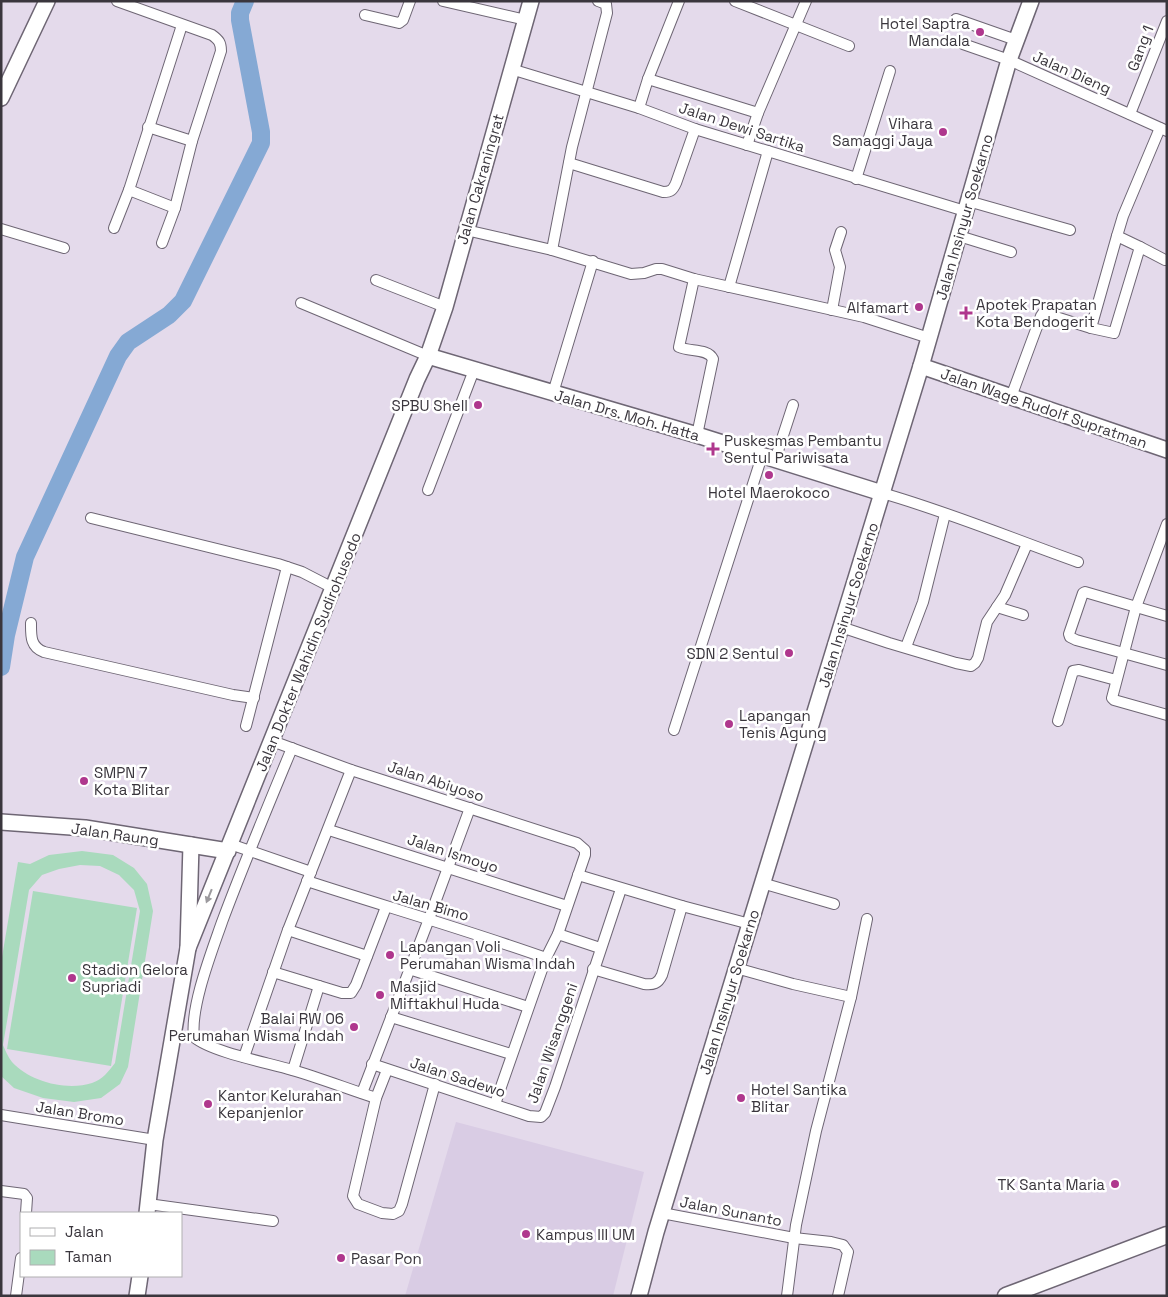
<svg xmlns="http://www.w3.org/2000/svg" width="1168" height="1297" font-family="'Space Grotesk',sans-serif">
  <rect width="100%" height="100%" fill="#e4daeb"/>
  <polygon fill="#d9cce4" points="456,1122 644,1172 613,1296 405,1296"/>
  <g fill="#a9dabd" fill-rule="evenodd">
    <path d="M82 851 113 855 134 868 147 884 153 911 128 1067 120 1084 101 1098 74 1102 43 1098 14 1088 1 1076V963L18 862 30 864 49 855ZM80 865 100 866 119 875 134 890 140 911 115 1063C109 1071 102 1080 92 1083 67 1091 30 1082 12 1062 8 1057 5 1050 3 1045L29 890 42 875 59 869Z"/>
    <polygon points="33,891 137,908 111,1066 7,1049"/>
  </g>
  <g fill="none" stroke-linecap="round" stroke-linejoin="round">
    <polyline stroke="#85a9d4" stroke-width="18" points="1,667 6,635 25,557 118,356 128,342 169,315 183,301 261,143 261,132 240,20 240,13 245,1"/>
    <defs>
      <g id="street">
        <path d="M117 1 212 35C219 40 221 43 221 51L192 141 175 208 162 243"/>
        <polyline points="443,1 526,20"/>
        <polyline points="735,1 849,46"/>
        <polyline points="365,15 399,23 403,20 410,1"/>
        <polyline points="956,19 1016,40"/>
        <polyline points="963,44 1009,60 1167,131"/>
        <polyline points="511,69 639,108 695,129 965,211"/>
        <polyline points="648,79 758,113"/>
        <polyline points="639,108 648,79 679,1"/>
        <polyline points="1130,114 1167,21"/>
        <polyline points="148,127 192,141"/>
        <polyline points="747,145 758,113 806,1"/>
        <path d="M569 163 663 192C671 192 673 190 676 183L695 129"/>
        <polyline points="856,179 890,71"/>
        <polyline points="129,190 175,208"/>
        <polyline points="968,201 1070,230"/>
        <polyline points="114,228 129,190 182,25"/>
        <polyline points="1,229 64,248"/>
        <polyline points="466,230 552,250 631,274 644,273 656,269 662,269 694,279 864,317 929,338"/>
        <polyline points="959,236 1011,252"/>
        <polyline points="1140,247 1165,260"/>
        <polyline points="552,250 572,147 607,13 606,4 598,1"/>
        <path d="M694 279 679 347C689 352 708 348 713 359L697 435"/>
        <polyline points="376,280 445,307"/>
        <polyline points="729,287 768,151"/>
        <polyline points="301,303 428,356"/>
        <polyline points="832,310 840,267 835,250 841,232"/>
        <polyline points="1091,328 1117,236"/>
        <polyline points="553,393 593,261"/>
        <polyline points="1011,397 1041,316 1043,313 1091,328 1114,333 1140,247 1117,236 1123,216 1160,128"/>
        <polyline points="775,460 793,405"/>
        <polyline points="428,490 474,370"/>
        <path d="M882 493C949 512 1013 539 1078 562"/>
        <polyline points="91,518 278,564 302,572 333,588"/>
        <polyline points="1167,524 1136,607 1112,698 1114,700 1167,715"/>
        <polyline points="997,607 1023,615"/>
        <polyline points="1167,616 1085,592 1083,593 1069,634 1070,637 1076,640 1167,665"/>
        <path d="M31 623C31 635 30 647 44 652L233 695 254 698"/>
        <polyline points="841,627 889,643 956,663 971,666 975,663 978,658 987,622 1005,595 1027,544"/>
        <polyline points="906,647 923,602 945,514"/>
        <polyline points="1058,721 1073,671 1079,670 1116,680"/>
        <polyline points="246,726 287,567"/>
        <polyline points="674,730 762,456"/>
        <polyline points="272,741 351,770 577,843 585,850 585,855 558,934 546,958 495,1104"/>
        <path d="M292 748C268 806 244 863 222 922 212 951 190 1007 194 1037 211 1052 269 1063 292 1070 320 1078 348 1089 376 1098"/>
        <polyline points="329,830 567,906"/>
        <polyline points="230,844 311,872"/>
        <polyline points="578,875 682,906 750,924"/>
        <path d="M307 881C387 907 467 930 546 958"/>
        <polyline points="762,883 834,904"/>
        <polyline points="288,930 367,956"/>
        <polyline points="558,934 600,948"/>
        <polyline points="736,968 793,984 851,997"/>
        <polyline points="409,969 528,1007"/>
        <path d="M593 969 644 984C653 985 658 984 662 975L682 906"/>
        <polyline points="273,972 342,993 351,993 356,985 386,907"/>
        <polyline points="391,1017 511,1054"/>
        <polyline points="244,1057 288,930 351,770"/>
        <polyline points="372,1064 529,1116 541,1117 545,1113 555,1087 621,889"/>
        <polyline points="293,1070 319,986"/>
        <polyline points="387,1070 376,1098 353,1196 358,1204 382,1213 393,1214 399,1211 402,1204 435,1084"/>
        <polyline points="362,1093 429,919 470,808"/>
        <polyline points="1,1115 155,1140"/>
        <polyline points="1,1191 24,1194 27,1198 26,1213"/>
        <polyline points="148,1204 273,1221"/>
        <polyline points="662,1213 794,1238 831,1242 843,1245 848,1252 838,1296"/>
        <polyline points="16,1296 21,1258"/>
        <polyline points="787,1296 796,1225 816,1131 851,997 867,919"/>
      </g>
      <g id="secondary">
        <polyline points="1,98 47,1"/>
        <polyline points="428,356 697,435 882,493"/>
        <polyline points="921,366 1167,450"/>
        <polyline points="1,822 85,828 228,851"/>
        <polyline points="188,948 417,379 428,356 445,307 531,1"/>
        <polyline points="147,1213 155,1140 188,948 191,845"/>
        <polyline points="137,1296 140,1276"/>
        <polyline points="639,1296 656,1232 750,924 921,366 1009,60 1031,1"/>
      </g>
      <polyline id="primary" points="1006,1296 1167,1235"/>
    </defs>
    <use href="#street" stroke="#6e6674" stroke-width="12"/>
    <use href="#secondary" stroke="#6e6674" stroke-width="18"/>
    <use href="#primary" stroke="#6e6674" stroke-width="19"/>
    <use href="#street" stroke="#fff" stroke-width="10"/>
    <use href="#secondary" stroke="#fff" stroke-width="15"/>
    <use href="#primary" stroke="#fff" stroke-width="16"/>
  </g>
  <defs><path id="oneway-solid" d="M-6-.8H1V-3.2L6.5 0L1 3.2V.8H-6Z" transform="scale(1.25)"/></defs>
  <use fill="#9c9a9e" href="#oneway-solid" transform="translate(209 896) rotate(112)"/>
  <g fill="#af378d" stroke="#fff" stroke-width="2">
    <circle cx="980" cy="32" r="5"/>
    <circle cx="943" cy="132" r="5"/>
    <circle cx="919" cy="307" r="5"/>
    <path d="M963.5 305.5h5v5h5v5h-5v5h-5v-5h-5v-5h5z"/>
    <circle cx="478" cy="405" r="5"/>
    <path d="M710.5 441.5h5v5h5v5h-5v5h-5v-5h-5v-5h5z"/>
    <circle cx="769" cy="475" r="5"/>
    <circle cx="789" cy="653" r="5"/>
    <circle cx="729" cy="724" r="5"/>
    <circle cx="84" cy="781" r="5"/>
    <circle cx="390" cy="955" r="5"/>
    <circle cx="72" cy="978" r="5"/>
    <circle cx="380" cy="995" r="5"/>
    <circle cx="354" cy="1027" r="5"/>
    <circle cx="741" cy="1098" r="5"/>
    <circle cx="208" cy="1104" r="5"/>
    <circle cx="1115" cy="1184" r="5"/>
    <circle cx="526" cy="1234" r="5"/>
    <circle cx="341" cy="1258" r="5"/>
  </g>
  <g text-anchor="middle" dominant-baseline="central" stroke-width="5" stroke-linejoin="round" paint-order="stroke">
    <g font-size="15" fill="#3a363d" stroke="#fff" text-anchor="start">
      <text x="970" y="23" text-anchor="end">Hotel Saptra<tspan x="970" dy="17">Mandala</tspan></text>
      <text x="933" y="123" text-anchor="end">Vihara<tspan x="933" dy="17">Samaggi Jaya</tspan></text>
      <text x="976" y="304">Apotek Prapatan<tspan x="976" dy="17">Kota Bendogerit</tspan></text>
      <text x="909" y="307" text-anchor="end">Alfamart</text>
      <text x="468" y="405" text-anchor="end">SPBU Shell</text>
      <text x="724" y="440">Puskesmas Pembantu<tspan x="724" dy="17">Sentul Pariwisata</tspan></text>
      <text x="769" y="492" text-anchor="middle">Hotel Maerokoco</text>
      <text x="779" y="653" text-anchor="end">SDN 2 Sentul</text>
      <text x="739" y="715">Lapangan<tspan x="739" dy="17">Tenis Agung</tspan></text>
      <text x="94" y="772">SMPN 7<tspan x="94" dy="17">Kota Blitar</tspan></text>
      <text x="400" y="946">Lapangan Voli<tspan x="400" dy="17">Perumahan Wisma Indah</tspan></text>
      <text x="82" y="969">Stadion Gelora<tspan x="82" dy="17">Supriadi</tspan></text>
      <text x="390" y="986">Masjid<tspan x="390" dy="17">Miftakhul Huda</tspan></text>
      <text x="344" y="1018" text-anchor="end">Balai RW 06<tspan x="344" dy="17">Perumahan Wisma Indah</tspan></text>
      <text x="751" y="1089">Hotel Santika<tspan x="751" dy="17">Blitar</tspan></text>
      <text x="218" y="1095">Kantor Kelurahan<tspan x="218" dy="17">Kepanjenlor</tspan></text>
      <text x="1105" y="1184" text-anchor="end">TK Santa Maria</text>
      <text x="536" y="1234">Kampus III UM</text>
      <text x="351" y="1258">Pasar Pon</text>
    </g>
    <g font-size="15" fill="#3a363d" stroke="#fff">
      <text transform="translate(1140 48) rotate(-69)">Gang 1</text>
      <text transform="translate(1072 72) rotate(24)">Jalan Dieng</text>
      <text transform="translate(742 127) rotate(18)">Jalan Dewi Sartika</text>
      <text transform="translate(480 179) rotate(-74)">Jalan Cakraningrat</text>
      <text transform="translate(964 217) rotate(-74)">Jalan Insinyur Soekarno</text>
      <text transform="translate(1044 408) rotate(19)">Jalan Wage Rudolf Supratman</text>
      <text transform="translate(627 415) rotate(16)">Jalan Drs. Moh. Hatta</text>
      <text transform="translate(848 605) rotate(-73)">Jalan Insinyur Soekarno</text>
      <text transform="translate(308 652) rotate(-68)">Jalan Dokter Wahidin Sudirohusodo</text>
      <text transform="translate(436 781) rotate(18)">Jalan Abiyoso</text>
      <text transform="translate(115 834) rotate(8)">Jalan Raung</text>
      <text transform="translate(453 853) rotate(18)">Jalan Ismoyo</text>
      <text transform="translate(431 905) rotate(16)">Jalan Bimo</text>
      <text transform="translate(729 992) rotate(-73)">Jalan Insinyur Soekarno</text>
      <text transform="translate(552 1043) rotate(-71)">Jalan Wisanggeni</text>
      <text transform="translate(458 1077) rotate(18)">Jalan Sadewo</text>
      <text transform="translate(80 1113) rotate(9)">Jalan Bromo</text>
      <text transform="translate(731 1211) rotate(11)">Jalan Sunanto</text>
    </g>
  </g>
  <rect width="1168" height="1297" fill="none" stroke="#3a363d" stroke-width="5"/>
  <rect x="20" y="1212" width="162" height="65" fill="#ffffff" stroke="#b0afb1"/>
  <rect x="30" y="1228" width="25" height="8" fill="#ffffff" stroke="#b0afb1"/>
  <text x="65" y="1237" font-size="15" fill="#3a363d">Jalan</text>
  <rect x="30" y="1250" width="25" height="15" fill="#a9dabd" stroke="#b0afb1"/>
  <text x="65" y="1262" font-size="15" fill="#3a363d">Taman</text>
</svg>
